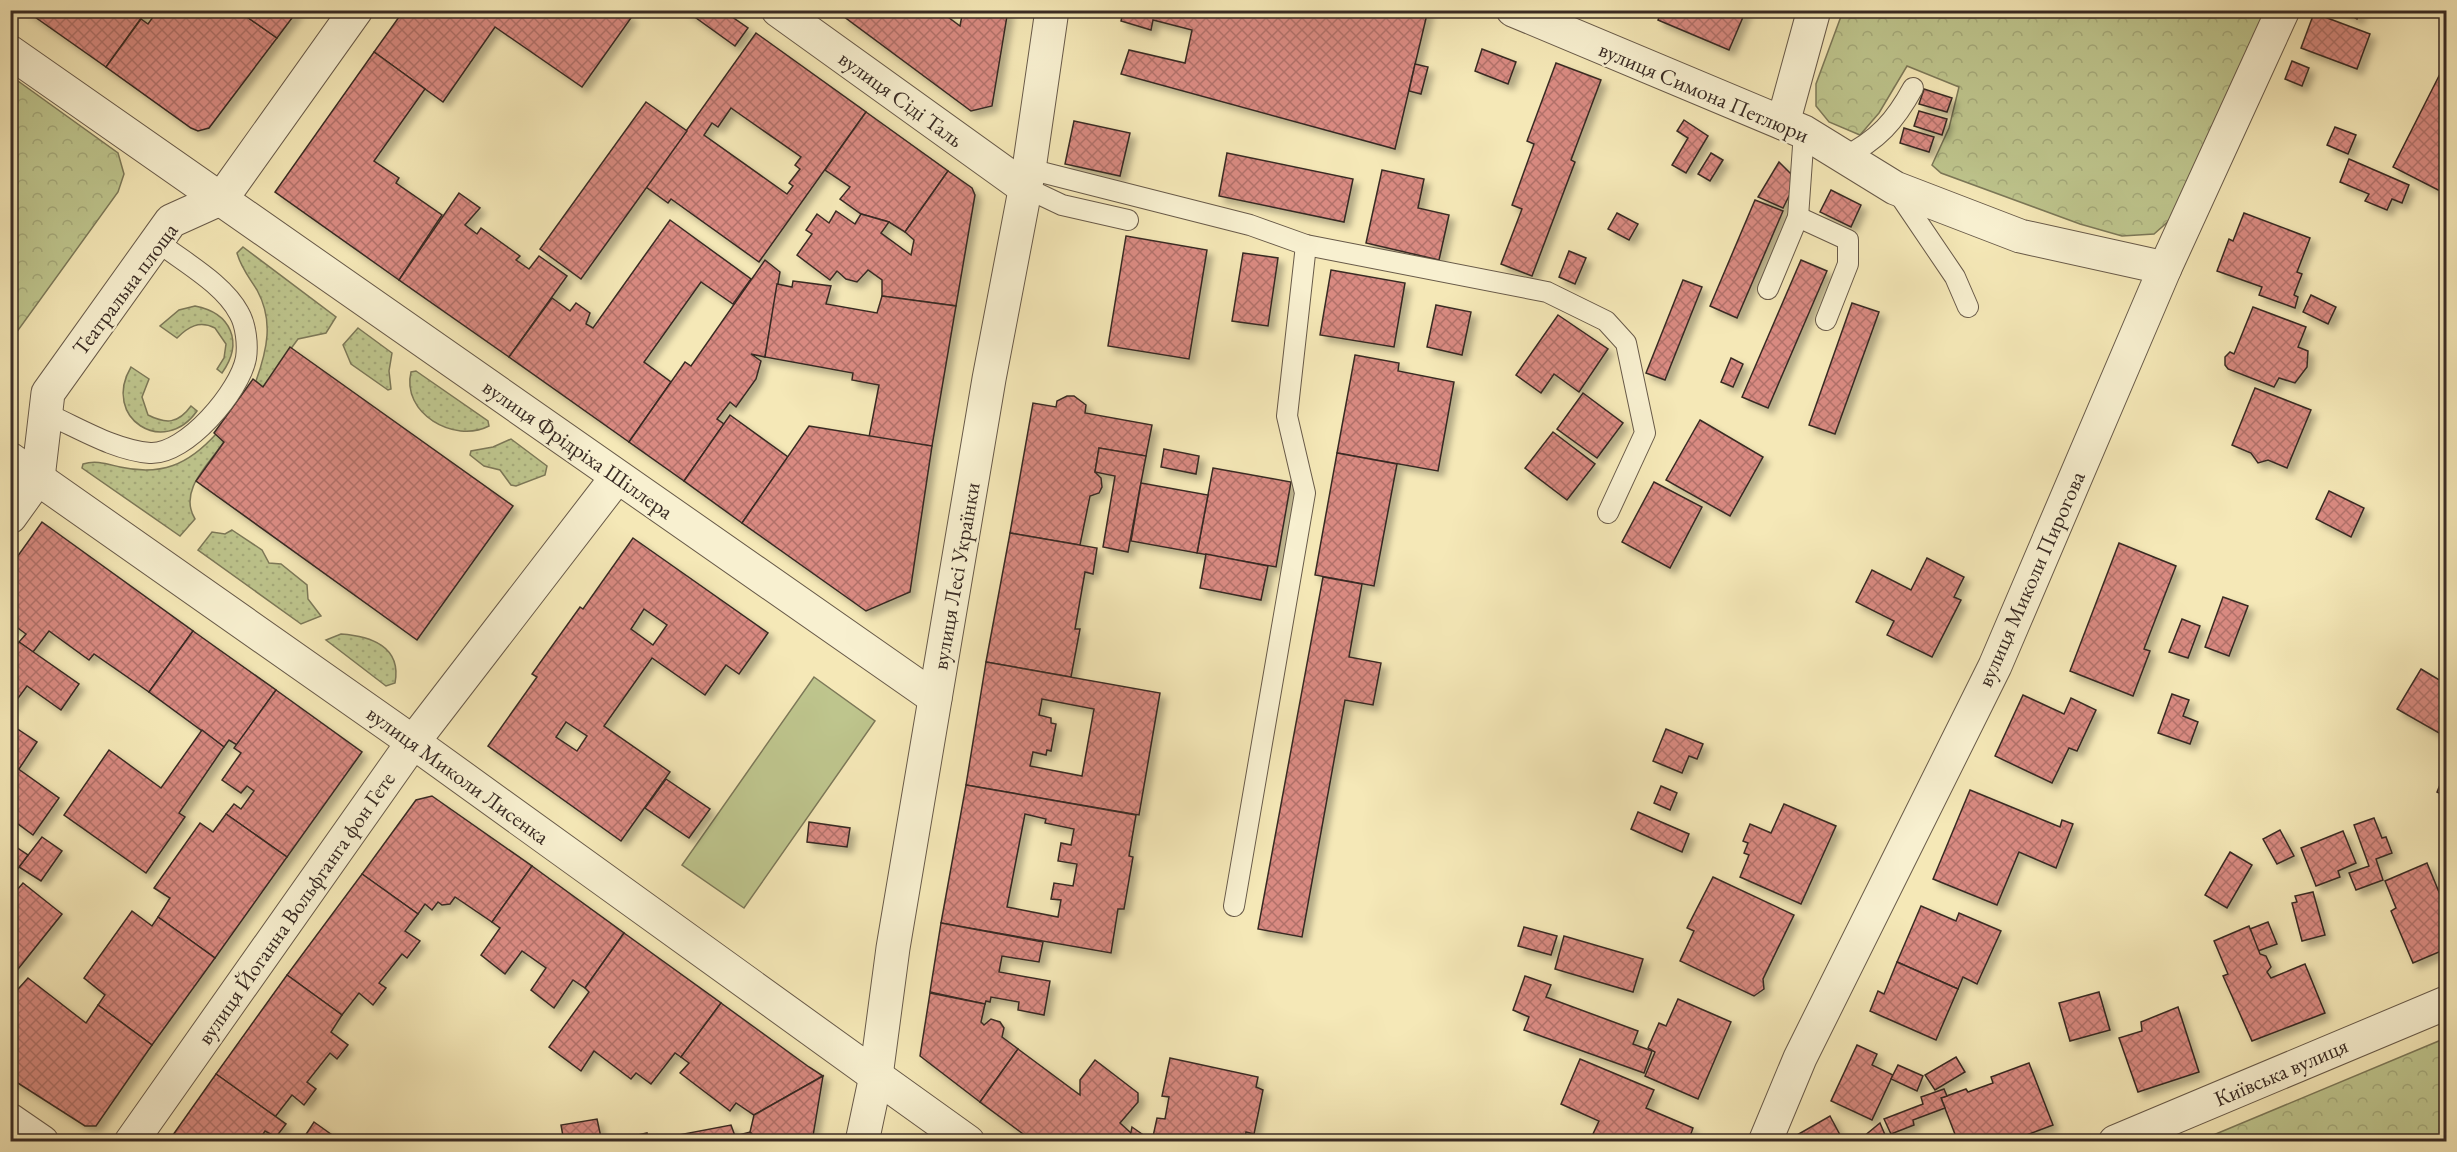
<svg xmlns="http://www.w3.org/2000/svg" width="2457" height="1152" font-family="'EB Garamond',serif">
  <defs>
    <pattern id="grass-dots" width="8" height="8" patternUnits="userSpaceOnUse" patternTransform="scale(1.5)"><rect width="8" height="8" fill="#bec58d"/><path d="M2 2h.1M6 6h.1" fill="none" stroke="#a4a97a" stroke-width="1.8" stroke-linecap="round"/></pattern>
    <pattern id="forest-crowns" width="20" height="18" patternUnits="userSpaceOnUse" patternTransform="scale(1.5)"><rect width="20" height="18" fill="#bec58d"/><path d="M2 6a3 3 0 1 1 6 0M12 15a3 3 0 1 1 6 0" fill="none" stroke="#a4a97a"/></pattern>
    <pattern id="building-cross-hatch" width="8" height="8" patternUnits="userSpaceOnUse" patternTransform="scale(1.5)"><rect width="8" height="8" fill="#d98a81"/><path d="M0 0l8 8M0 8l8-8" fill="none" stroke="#b17169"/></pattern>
    <filter id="shadow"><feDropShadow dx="5.5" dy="5.5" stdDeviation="3" flood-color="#0004"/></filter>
  </defs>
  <rect width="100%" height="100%" fill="#f5e8b7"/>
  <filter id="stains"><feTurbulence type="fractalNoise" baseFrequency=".00333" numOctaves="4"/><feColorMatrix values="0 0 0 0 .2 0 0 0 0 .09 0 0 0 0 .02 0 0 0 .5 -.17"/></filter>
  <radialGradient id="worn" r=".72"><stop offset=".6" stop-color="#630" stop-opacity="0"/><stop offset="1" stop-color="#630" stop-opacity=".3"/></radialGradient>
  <g fill="url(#grass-dots)" stroke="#7c7858" stroke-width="1.5">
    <path d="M243 247 336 317 326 333 298 339 263 387 256 381C267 350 274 321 257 290 249 277 241 268 237 253Z"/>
    <path d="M195 306C231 313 244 342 222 373L217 369 224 358 226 344 215 328C199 320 188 327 177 338L160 326 179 310Z"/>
    <polygon points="358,328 392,353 389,371 391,389 388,390 351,364 343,345"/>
    <path d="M131 367 149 379 142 397 148 415C166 424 178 424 191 406L197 411C164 458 101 418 131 367Z"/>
    <path d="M416 371 488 421 489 426C454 444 401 413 411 372Z"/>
    <path d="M216 434 224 442C208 465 178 491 195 519L180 536 82 468 83 464C96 460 107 464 120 467 161 476 188 465 216 434Z"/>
    <polygon points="511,439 547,466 545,475 516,486 511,485 500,470 484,466 470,455 471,451 493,447"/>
    <polygon points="232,530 262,550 269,563 281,564 307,585 308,599 321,616 301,624 198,550 212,532 225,534"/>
    <path d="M341 634C370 636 402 646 395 683L386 686 326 640Z"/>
  </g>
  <g fill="url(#forest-crowns)" stroke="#7c7858" stroke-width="1.5">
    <polygon points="1843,11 2272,11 2180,211 2154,234 2122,236 2080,224 1941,173 1932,165 1949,128 1959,87 1907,66 1879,113 1860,135 1829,122 1816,106 1816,84"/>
    <polygon points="11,76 118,153 124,174 118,192 11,340"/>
    <polygon points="2446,1038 2446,1141 2199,1141"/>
  </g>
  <polygon fill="#bec58d" stroke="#7c7858" stroke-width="1.5" points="814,677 875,721 744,908 682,865"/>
  <g fill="url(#building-cross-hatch)" stroke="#392b24" stroke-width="1.5" fill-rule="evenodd" filter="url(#shadow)">
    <polygon points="25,10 147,10 106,67"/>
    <polygon points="158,10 237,10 277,38 209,128 198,131 191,128 106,67 141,19 148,24"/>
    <polygon points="237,10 298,10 277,38"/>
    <polygon points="404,10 621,10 631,18 582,87 495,27 443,102 374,52"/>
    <polygon points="685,10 722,10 748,28 735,46"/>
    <polygon points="847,10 946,10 944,14 960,26 963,10 1008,10 992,106 971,111 843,16"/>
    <polygon points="1120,10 1428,10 1395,149 1121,74 1129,50 1185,63 1192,30 1153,20 1151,30 1121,21 1123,12"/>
    <polygon points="1662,10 1746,10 1729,50 1658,20"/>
    <polygon points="2341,10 2361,10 2357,19"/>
    <polygon points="2314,13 2370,34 2357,69 2301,48"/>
    <path d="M756 33 866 112 759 262 671 199 668 203 646 187ZM731 108 801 157 795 165 800 169 789 183 793 186 787 194 704 135 712 123 718 127Z"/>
    <polygon points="1482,49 1516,62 1508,84 1475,71"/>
    <polygon points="374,52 425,89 374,161 399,178 396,183 442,215 399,280 275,192"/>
    <polygon points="2292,61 2309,68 2302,86 2285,79"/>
    <polygon points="2446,62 2446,194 2393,167"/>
    <polygon points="1556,63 1601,80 1571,160 1575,162 1532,276 1501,264 1522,209 1512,205 1534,144 1527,141"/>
    <polygon points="1415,64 1428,67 1421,94 1409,91"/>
    <polygon points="1924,89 1952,98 1947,112 1919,104"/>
    <polygon points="646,102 687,131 581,279 540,249"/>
    <polygon points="1919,111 1947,119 1942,135 1914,126"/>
    <polygon points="866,112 948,171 905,232 889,222 861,214 840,199 850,187 825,170"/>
    <polygon points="1684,120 1708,136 1686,173 1672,165 1688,138 1677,131"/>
    <polygon points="1074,121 1130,133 1120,176 1065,164"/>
    <polygon points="2335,127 2356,135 2348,154 2327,145"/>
    <polygon points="1904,128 1934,137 1929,152 1900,143"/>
    <polygon points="1227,153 1353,179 1344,222 1219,196"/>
    <polygon points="1711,153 1723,160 1710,181 1698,174"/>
    <polygon points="2349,159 2409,185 2402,203 2392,199 2387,210 2365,201 2369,194 2340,182"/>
    <polygon points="1779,162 1797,180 1783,208 1758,197"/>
    <polygon points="1382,170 1424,179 1418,208 1449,215 1439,260 1366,243"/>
    <polygon points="948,171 972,188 975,195 956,306 882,296 882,280 868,270 857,282 846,279 837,271 830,280 797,255 812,234 806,230 817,214 829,223 836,211 855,224 861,214 889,222 881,233 911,255 914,240 905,232"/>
    <polygon points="1831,190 1861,205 1851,227 1820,212"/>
    <polygon points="459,193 480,208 465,225 477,234 481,228 520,256 516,260 529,269 539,256 567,276 509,357 399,280"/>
    <polygon points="1755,200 1783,211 1737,318 1710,306"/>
    <polygon points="1617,213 1638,224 1629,240 1608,229"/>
    <polygon points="2244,213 2310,238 2297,272 2302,274 2294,295 2298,297 2295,308 2259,295 2262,287 2217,271 2229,239 2233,241"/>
    <polygon points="670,220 751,279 733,304 701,282 644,362 671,382 629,442 509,357 552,298 570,311 576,303 590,313 586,324 593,328"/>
    <polygon points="1126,236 1207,250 1189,359 1108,346"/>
    <polygon points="1569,251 1586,258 1575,284 1559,277"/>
    <polygon points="1243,253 1278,258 1268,326 1232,321"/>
    <polygon points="765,260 780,272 765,357 751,354 761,361 756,379 736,407 730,402 717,419 724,424 684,481 629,442 685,362 691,366"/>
    <polygon points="1801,260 1827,271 1768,408 1742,397"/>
    <polygon points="1331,270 1405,283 1394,347 1320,335"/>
    <polygon points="1683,280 1702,287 1665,380 1646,373"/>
    <polygon points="793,281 831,286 826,304 877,313 882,296 956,306 932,446 869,437 879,385 852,380 853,373 765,357 777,284 792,287"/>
    <polygon points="2311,295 2336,307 2328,324 2303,312"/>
    <polygon points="1852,303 1879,312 1835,434 1809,425"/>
    <polygon points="1436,305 1471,312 1462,355 1427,347"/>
    <polygon points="2253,307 2306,327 2298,347 2308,351 2307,367 2295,383 2279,378 2274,387 2228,369 2225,365 2225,357 2230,352 2234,354"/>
    <polygon points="1558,315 1608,349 1579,392 1554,374 1541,393 1516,375"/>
    <polygon points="290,347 513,506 417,640 196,481 224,442 214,433 253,379 263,387"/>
    <polygon points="1355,355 1399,363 1398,371 1454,382 1438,471 1337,453"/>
    <polygon points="1731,358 1743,364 1733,387 1721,382"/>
    <polygon points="2255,388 2311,410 2287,468 2268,460 2258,463 2251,453 2232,445"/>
    <polygon points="1583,393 1623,423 1597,458 1557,429"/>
    <polygon points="1067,396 1074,396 1086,405 1085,413 1152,425 1146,456 1099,448 1095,472 1101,478 1102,487 1099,493 1090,496 1080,545 1010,533 1033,403 1056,407 1057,401"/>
    <polygon points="730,415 788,457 742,523 684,481"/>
    <polygon points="1700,420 1763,457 1730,516 1666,480"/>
    <polygon points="809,426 932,446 910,592 866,611 742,523"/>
    <polygon points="1553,432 1595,464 1567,500 1525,468"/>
    <polygon points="1099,448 1146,456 1128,552 1103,547 1115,476 1095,472"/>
    <polygon points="1164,449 1199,456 1196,474 1161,467"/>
    <polygon points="1337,453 1397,464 1374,586 1315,575"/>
    <polygon points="1213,468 1291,482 1276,567 1197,553"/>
    <polygon points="1654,482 1702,507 1670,568 1622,542"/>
    <polygon points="1141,483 1208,495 1197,553 1131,541"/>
    <polygon points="2329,491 2364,508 2351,537 2316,519"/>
    <polygon points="42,522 193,631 149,692 94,654 89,660 49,631 33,652 19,642 26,634 15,626 10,632 10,567"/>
    <polygon points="1010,533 1097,548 1093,574 1085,572 1075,629 1080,629 1071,677 986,662"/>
    <path d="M633 538 768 633 739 674 726 665 705 695 652 658 604 726 670 772 621 841 488 746 537 677 532 674 580 607 583 609ZM644 609 667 625 653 645 631 629ZM566 722 587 736 577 751 556 737Z"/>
    <polygon points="2119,543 2176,566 2144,649 2150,651 2133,696 2070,671"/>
    <polygon points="1206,554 1268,566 1261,600 1200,588"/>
    <polygon points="1927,558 1964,577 1954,597 1961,600 1932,657 1887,635 1894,621 1856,602 1872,570 1911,590"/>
    <polygon points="1323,577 1362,584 1349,657 1381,663 1373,705 1345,700 1302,937 1258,929"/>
    <polygon points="2223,597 2248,606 2229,656 2205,647"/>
    <polygon points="2182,619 2200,626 2188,658 2169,652"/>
    <polygon points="193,631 276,690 237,745 229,740 224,747 149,692"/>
    <polygon points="19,642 79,684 61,710 27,686 10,709 10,648 13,650"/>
    <path d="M986 662 1160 693 1139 815 966 785ZM1042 699 1094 709 1082 776 1030 766 1033 752 1046 755 1047 750 1051 751 1056 724 1051 723V718L1039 715Z"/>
    <polygon points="2421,669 2446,684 2446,737 2397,709"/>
    <polygon points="276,690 362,752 287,857 226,814 234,804 241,809 254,791 247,786 241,793 222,780 241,753 234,748"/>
    <polygon points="2172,694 2189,700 2183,716 2198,722 2190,744 2158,733"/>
    <polygon points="2023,695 2064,714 2071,698 2096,710 2077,751 2069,748 2052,783 1995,756"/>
    <polygon points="10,724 37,742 19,769 10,763"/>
    <polygon points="1666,729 1703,744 1697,759 1689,756 1682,773 1653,761"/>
    <polygon points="202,730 224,747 179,813 185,817 146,873 64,815 109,750 161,788"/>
    <polygon points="10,763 59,798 33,835 10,818"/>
    <polygon points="666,779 710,809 689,838 645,808"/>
    <polygon points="2442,780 2446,782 2446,796 2437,792"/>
    <path d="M966 785 1136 815 1129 856 1133 857 1124 909H1118L1111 953 941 923ZM1025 814 1046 819 1045 823 1074 829 1071 845 1061 843 1058 861 1077 864 1073 886 1054 883 1051 899 1061 900 1058 917 1007 907Z"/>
    <polygon points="1661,786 1677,793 1670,810 1654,803"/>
    <polygon points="1970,790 2060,827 2062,820 2073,824 2056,868 2019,852 1997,905 1933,879"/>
    <polygon points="432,796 532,866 492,922 455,897 450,904 442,905 438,902 432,910 425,904 418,914 362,874 416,800"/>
    <polygon points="1784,804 1836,826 1801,904 1740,877 1749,855 1744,853 1748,843 1743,841 1750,824 1771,833"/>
    <polygon points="1638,812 1689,834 1682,852 1631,829"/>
    <polygon points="226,814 287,857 215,958 158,917 170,898 154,888 200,823 213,832"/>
    <polygon points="2374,818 2382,838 2386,837 2392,853 2376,859 2383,880 2356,890 2349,873 2369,866 2354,825"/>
    <polygon points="809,822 850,828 847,847 807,842"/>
    <polygon points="2280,830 2294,856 2277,864 2263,839"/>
    <polygon points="2343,831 2356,863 2338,871 2340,877 2316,886 2301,848"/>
    <polygon points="42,837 62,851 41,881 19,867"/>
    <polygon points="10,843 28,855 10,879"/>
    <polygon points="2230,852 2252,865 2227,908 2205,895"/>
    <polygon points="2427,863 2446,909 2446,949 2413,963 2391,911 2396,908 2385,881"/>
    <polygon points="532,866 624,933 585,988 573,980 554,1008 531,990 546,968 522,951 505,974 481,955 500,928 492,922"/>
    <polygon points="362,874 418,914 405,931 420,941 407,958 402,954 379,983 386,988 373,1005 359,993 342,1015 287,975"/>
    <polygon points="1713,877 1794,915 1763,979 1764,989 1754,996 1680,961 1694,931 1687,928"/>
    <polygon points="23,883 62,914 10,979 10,926 17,917 10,912 10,898"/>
    <polygon points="2313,892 2325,935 2302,941 2292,903 2297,902 2295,896"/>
    <polygon points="1921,906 1956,921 1959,913 2001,931 1977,984 1963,977 1958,989 1897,962"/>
    <polygon points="132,911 152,926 158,917 215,958 152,1045 98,1005 105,995 84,978"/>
    <polygon points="2268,922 2277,944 2258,951 2250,929"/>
    <polygon points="941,923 1043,942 1039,962 1002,956 999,972 1050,981 1044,1015 1018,1010 1019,1002 991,997 990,1002 986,1001 985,1004 930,992"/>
    <polygon points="2249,926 2260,954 2266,956 2271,967 2267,972 2271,978 2305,964 2325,1013 2252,1041 2223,976 2228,974 2214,941"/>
    <polygon points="1524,927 1557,936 1551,955 1518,946"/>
    <polygon points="624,933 721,1003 681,1057 675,1053 651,1084 636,1073 631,1079 594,1051 581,1071 549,1047 589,992 585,988"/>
    <polygon points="1564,936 1643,959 1633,992 1555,969"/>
    <polygon points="1897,962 1958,989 1936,1040 1870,1011 1878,991 1884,994"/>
    <polygon points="287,975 342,1015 331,1032 348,1045 337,1059 330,1053 307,1082 316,1089 304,1105 292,1095 275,1117 216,1074"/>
    <polygon points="1525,976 1551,985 1546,997 1638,1031 1633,1044 1652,1051 1644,1073 1524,1030 1529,1017 1513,1010"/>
    <polygon points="28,978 86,1023 98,1005 152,1045 96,1126 85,1126 10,1078 10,998"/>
    <polygon points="2099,992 2110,1030 2070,1041 2059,1003"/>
    <polygon points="930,993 985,1004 981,1022 984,1025 991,1019 1000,1022 1004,1028 1002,1037 1018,1049 980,1102 920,1056"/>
    <polygon points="1678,999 1731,1022 1698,1099 1645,1076 1655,1052 1648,1048 1659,1023 1666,1026"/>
    <polygon points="721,1003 809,1067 823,1076 754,1115 736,1103 730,1111 680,1073 689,1063 681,1057"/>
    <polygon points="2178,1007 2199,1072 2138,1092 2119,1038 2142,1031 2141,1022"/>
    <polygon points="1857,1045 1877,1054 1872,1065 1893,1075 1872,1120 1831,1101"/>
    <polygon points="1018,1049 1080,1095 1080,1080 1095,1060 1138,1093 1138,1102 1120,1123 1131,1133 1129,1142 1034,1142 980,1102"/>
    <polygon points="1956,1057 1965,1072 1935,1090 1925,1075"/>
    <polygon points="1170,1058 1258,1077 1256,1087 1263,1090 1254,1134 1246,1132 1244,1142 1152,1141 1157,1118 1165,1119 1169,1097 1162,1096"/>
    <polygon points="1580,1059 1654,1090 1646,1108 1693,1128 1688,1142 1600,1142 1601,1138 1593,1134 1599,1121 1561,1104"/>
    <polygon points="2029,1063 2053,1125 2008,1142 1958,1142 1941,1098 1966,1089 1968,1092 1993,1083 1991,1077"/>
    <polygon points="1898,1065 1923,1076 1917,1091 1891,1079"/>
    <polygon points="216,1074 286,1124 276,1137 265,1131 258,1142 168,1142"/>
    <polygon points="823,1076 812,1142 759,1142 750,1132 754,1115"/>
    <polygon points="1944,1089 1947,1096 1941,1098 1945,1108 1913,1120 1914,1125 1891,1134 1884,1119 1923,1104 1921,1097"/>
    <polygon points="1830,1116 1840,1135 1837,1139 1833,1135 1821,1142 1797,1142 1797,1135"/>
    <polygon points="597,1119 602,1142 564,1142 561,1125"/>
    <polygon points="314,1122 342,1142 301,1142"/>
    <polygon points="1880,1123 1888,1142 1857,1142"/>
    <polygon points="731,1125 735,1136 750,1132 759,1142 674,1142 673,1136"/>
    <polygon points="1132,1127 1152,1141 1153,1142 1129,1142"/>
    <polygon points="647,1133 649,1142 608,1142"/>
  </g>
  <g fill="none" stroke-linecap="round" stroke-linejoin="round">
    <defs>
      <g id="service">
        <path d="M1844 157C1878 140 1895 121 1913 88"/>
        <polyline points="1029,169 1250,225 1306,245 1547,292 1606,321 1626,343 1645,433 1608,513"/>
        <polyline points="1024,187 1062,205 1128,220"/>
        <polyline points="1896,190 1955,277 1968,307"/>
        <polyline points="1798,217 1848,240 1848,264 1826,320"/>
        <polyline points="1768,289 1798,217 1804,132"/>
        <path d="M47 414C79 428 114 450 150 453 186 455 240 391 246 358 248 345 246 325 239 313 223 283 183 262 157 241"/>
        <polyline points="1234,906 1305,493 1287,416 1306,245"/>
      </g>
      <g id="minor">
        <polyline points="778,10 1024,187"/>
        <polyline points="1513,10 1804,132 1895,188 2020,236 2165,268"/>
        <polyline points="10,52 935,698"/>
        <polyline points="1783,123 1814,10"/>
        <polyline points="222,198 356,10"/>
        <polyline points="10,459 413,742 876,1076 893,948 989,379 1029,169 1052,10"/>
        <polyline points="10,517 38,478 48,393 171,221 222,198"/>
        <polyline points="131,1142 413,742 617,477"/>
        <polyline points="1765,1142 1800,1058 1995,666 2165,268 2283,10"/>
      </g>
      <g id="tertiary">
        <polyline points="10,1120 42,1142"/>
        <polyline points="862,1142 876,1076 968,1142"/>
        <polyline points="2115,1142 2446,1003"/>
      </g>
    </defs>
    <use href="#service" stroke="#685a49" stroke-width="22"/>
    <use href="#minor" stroke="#685a49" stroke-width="35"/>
    <use href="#tertiary" stroke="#685a49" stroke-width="35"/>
    <use href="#service" stroke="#f8f0d0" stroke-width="20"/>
    <use href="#minor" stroke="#f8f0d0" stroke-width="33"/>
    <use href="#tertiary" stroke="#f8f0d0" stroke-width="33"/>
  </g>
  <g text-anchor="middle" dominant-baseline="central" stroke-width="4.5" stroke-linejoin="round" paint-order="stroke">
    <g font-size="22" fill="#392b24" stroke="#f8f0d0">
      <text transform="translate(1704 92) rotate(23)">вулиця Симона Петлюри</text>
      <text transform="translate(901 99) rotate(36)">вулиця Сіді Таль</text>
      <text transform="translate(125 289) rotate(-53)">Театральна площа</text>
      <text transform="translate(578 449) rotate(35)">вулиця Фрідріха Шіллера</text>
      <text transform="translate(956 576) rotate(-80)">вулиця Лесі Українки</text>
      <text transform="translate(2031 579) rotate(-66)">вулиця Миколи Пирогова</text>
      <text transform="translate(458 775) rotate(36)">вулиця Миколи Лисенка</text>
      <text transform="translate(296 908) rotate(-55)">вулиця Йоганна Вольфганга фон Гете</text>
      <text transform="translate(2281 1072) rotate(-23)">Київська вулиця</text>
    </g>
  </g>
  <rect width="2457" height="1152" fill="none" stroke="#f5e8b7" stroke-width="36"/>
  <rect x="12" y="12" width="2433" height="1128" fill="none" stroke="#392b24" stroke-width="3"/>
  <rect x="18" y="18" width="2421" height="1116" fill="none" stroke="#392b24" stroke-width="1.5"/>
  <rect width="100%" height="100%" filter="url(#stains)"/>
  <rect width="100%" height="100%" fill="url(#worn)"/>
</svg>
